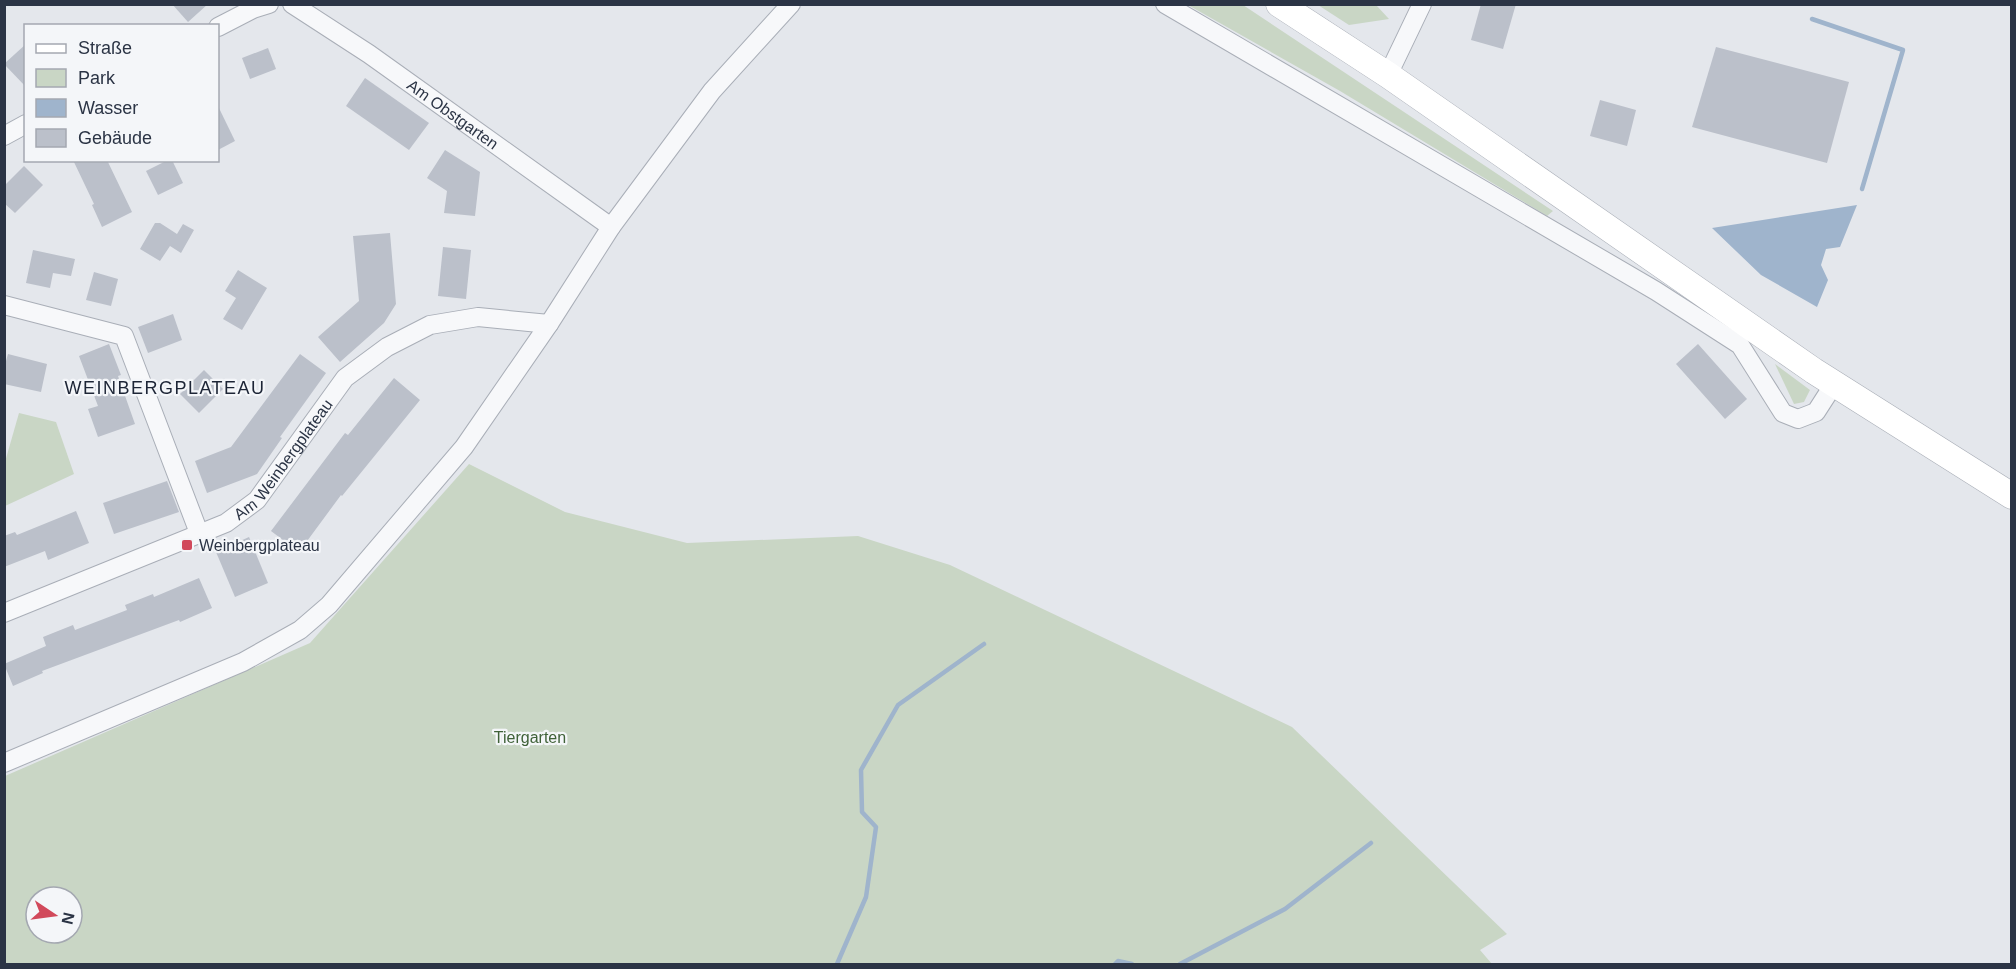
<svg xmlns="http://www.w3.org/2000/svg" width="2016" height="969" font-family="Helvetica,sans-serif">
  <rect width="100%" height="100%" fill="#e4e7ec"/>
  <g fill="#c9d6c5" fill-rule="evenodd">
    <polygon points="1188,5 1243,5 1553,211 1547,216 1340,91"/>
    <polygon points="1318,5 1376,5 1389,19 1349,25"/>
    <polygon points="1775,364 1810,390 1804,402 1794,404"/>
    <polygon points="19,413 56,422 74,474 5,506 5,462"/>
    <path d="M469 464 565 512 687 543 858 536 950 565 1292 727 1507 934 1480 950 1492 964H5V776L310 643ZM36 897H72V933H36Z"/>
  </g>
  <polygon fill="#9fb4cc" points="1857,205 1840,247 1826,249 1821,265 1828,280 1817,307 1761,275 1712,228"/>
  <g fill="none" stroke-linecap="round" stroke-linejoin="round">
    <g stroke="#9fb4cc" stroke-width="4.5">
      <polyline points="1812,19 1903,50 1862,189"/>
      <polyline points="837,964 866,897 876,827 862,812 861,770 898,705 984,644"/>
      <polyline points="1115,964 1118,961 1132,964"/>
      <polyline points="1180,964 1285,909 1371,843"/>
    </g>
  </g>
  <g fill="#bbc0ca">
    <polygon points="172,4 208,4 188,22"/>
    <polygon points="1481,4 1516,4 1503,49 1471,40"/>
    <polygon points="26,44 26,87 4,64"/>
    <polygon points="1716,47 1849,82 1827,163 1692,127"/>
    <polygon points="268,48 276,69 250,79 242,58"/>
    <polygon points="365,78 429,123 409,150 346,106"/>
    <polygon points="1600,100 1636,110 1627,146 1590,136"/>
    <polygon points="218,106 235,141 218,150"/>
    <polygon points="445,150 480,172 475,216 444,213 447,191 427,178"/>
    <polygon points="73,160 107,160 132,212 102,227 92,205 94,204"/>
    <polygon points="168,160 172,160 183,183 158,195 146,171"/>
    <polygon points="24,166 43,185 15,213 4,203 4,186"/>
    <polygon points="155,223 160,223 177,234 183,224 194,230 181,253 170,246 160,261 140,249"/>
    <polygon points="390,233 396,304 384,323 340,362 318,337 359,301 353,236"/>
    <polygon points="443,247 471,250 466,299 438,296"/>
    <polygon points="33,250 75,259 71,276 53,273 50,288 26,283"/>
    <polygon points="238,270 267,288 242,330 223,319 236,298 225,291"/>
    <polygon points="94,272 118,279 111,306 86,300"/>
    <polygon points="173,314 182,340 148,353 138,327"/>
    <polygon points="109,344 121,375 118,376 135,424 98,437 88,409 98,406 79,356"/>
    <polygon points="1698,344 1747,399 1725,419 1676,364"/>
    <polygon points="8,354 47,364 41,392 4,384 4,368"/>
    <polygon points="300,354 326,373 280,437 282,438 257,474 207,493 195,461 231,447"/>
    <polygon points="204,370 223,389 199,413 180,394"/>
    <polygon points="394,378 420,400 342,496 341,495 299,552 271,531 345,433 348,435"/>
    <polygon points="167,481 179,512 114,534 103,503"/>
    <polygon points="76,511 89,543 48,560 45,551 4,567 4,536 15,532 17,535"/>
    <polygon points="249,537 268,583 235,597 216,552"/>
    <polygon points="199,578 212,608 180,622 179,620 42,671 43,673 13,686 4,664 46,646 43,637 73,625 75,630 127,610 125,605 153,594 154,597"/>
  </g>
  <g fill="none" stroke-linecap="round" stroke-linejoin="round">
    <defs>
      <g id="street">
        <path id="s1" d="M292 4 369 54 611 227"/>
        <polyline points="1165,4 1656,291 1740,345 1783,413 1798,419 1816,412 1834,384"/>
        <polyline points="218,27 253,9 269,4"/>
        <polyline points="1388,75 1422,4"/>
        <polyline points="4,136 26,124"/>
        <polyline points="4,305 124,336 199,533"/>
        <path id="s2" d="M4 613 226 523 257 500 345 378 387 347 430 325 478 317 549 324"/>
        <polyline points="4,763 243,662 300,630 329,605 464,447 549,324 611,227 712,91 791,4"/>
      </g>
      <polyline id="secondary" points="1279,4 1388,75 1814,371 2012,496"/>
    </defs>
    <use href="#street" stroke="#a9aeb7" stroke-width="20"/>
    <use href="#secondary" stroke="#a9aeb7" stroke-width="27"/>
    <use href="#street" stroke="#f7f8fa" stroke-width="18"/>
    <use href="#secondary" stroke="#fff" stroke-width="26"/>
  </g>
  <rect fill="#d1495b" stroke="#f4f6f9" stroke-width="2" x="181" y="539" width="12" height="12" rx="3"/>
  <g text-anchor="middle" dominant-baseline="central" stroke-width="4.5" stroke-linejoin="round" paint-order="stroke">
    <g font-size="16" fill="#2b3445" stroke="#f4f6f9">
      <text stroke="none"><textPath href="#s1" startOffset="195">Am Obstgarten</textPath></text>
      <text stroke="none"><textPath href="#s2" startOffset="326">Am Weinbergplateau</textPath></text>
    </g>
    <g font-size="16" fill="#2b3445" stroke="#f4f6f9" text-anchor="start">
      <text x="199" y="545">Weinbergplateau</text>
    </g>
    <g font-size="16" fill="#3f6138" stroke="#f4f6f9">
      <text x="530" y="737">Tiergarten</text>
    </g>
    <g font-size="18" letter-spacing="1.5" fill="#1d2536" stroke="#f4f6f9">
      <text x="165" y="388">WEINBERGPLATEAU</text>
    </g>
  </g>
  <rect width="2016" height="969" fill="none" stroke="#2b3445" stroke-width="12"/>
  <rect x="24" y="24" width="195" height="138" fill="#f4f6f9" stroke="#a4a8b1" stroke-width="1.5"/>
  <rect x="36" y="44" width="30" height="9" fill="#ffffff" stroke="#a4a8b1" stroke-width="1.5"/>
  <text x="78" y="54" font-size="18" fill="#2b3445">Straße</text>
  <rect x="36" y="69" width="30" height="18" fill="#c9d6c5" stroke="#a4a8b1" stroke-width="1.5"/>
  <text x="78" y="84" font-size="18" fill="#2b3445">Park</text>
  <rect x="36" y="99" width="30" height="18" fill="#9fb4cc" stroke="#a4a8b1" stroke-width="1.5"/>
  <text x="78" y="114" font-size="18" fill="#2b3445">Wasser</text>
  <rect x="36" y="129" width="30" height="18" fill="#bbc0ca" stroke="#a4a8b1" stroke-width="1.5"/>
  <text x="78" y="144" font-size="18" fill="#2b3445">Gebäude</text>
  <g transform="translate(54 915) rotate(103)"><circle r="28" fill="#f4f6f9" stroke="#a4a8b1" stroke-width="1.5"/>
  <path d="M0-4.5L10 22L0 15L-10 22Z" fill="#d1495b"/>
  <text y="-9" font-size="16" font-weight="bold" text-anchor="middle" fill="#2b3445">N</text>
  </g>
</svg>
